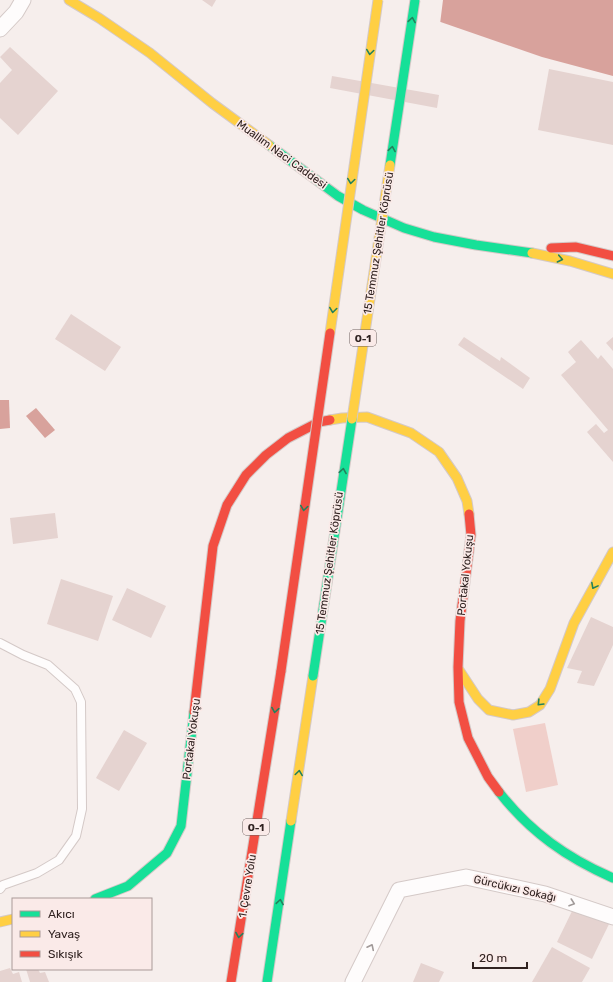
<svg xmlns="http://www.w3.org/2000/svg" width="613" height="982" viewBox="0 0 613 982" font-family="Rubik,sans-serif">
	<rect width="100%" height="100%" fill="#f6eeec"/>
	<!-- green -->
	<polygon fill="#f0cfca" points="545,723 558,785 526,792 513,729"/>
	<!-- water -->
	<g fill="#d8a29c">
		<polygon points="377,0 613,0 613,76 542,57"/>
		<polygon points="0,400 9,400 10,428 0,429"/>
		<polygon points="36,408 55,430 45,438 26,416"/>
	</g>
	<!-- pier -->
	<polygon fill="#f6eeec" points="375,0 443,0 440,24 376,2"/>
	<!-- building -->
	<g fill="#e5d3d0">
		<polygon points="202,0 216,0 212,7"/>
		<polygon points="10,47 58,91 18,135 0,118 0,83 12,70 0,57"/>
		<polygon points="549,69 613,82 613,145 538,130"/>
		<polygon points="332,76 439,95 437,108 330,88"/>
		<polygon points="71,314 121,347 105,371 55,339"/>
		<polygon points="464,337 500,361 501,357 530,378 523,389 458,345"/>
		<polygon points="613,337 613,351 606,343"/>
		<polygon points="581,340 598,359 601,355 613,369 613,462 587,432 596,424 604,433 608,430 561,375 576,362 568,352"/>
		<polygon points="55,513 58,538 13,544 10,518"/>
		<polygon points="61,579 113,596 98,641 47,624"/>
		<polygon points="127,588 166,606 151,638 112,620"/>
		<polygon points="591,617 613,627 613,645 594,686 577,683 582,671 567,668"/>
		<polygon points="124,730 147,743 119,791 96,778"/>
		<polygon points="575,905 610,922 592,959 557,942"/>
		<polygon points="552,947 590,968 582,982 532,982"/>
		<polygon points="421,963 444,972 439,982 413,982"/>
		<polygon points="10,968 13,974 19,972 22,982 0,982 0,971"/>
		<polygon points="26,969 38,969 40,973 45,972 49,982 30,982"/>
	</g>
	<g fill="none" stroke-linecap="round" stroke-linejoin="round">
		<!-- lane casing -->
		<g stroke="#d4c9c7" stroke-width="10">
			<polyline id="lane" points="0,643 23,655 48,665 75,689 81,702 82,809 76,836 59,860 37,873 3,885 0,889"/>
		</g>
		<!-- street casing -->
		<g stroke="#d4c9c7" stroke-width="17">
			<g id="street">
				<polyline points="0,29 16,12 23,0"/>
				<polyline points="353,982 399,890 466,877 545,894 613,917"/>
			</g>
		</g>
		<!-- fast casing -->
		<g stroke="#d4c9c7" stroke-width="11">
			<g id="fast">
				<polyline points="269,145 338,196 363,210 404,228 434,237 476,245 532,253"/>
				<path d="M499,792C530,832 567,858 613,878"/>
				<polyline points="95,899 128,886 167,853 181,826 194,712"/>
				<polyline points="267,982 291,821"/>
			</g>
		</g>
		<!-- slow casing -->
		<g stroke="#d4c9c7" stroke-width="11">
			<g id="slow">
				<polyline points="69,0 99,18 150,53 212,103 269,145"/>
				<polyline points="532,253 570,261 613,274"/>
				<polyline points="330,420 342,418 367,417 411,433 439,452 457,478 467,501 469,514"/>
				<polyline points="459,670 478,699 489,710 513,715 529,712 540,705 550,689 574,623 613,552"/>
				<polyline points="291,821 313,676"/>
				<polyline points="0,922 13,919"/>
			</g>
		</g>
		<!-- jam casing -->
		<g stroke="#d4c9c7" stroke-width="11">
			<g id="jam">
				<polyline points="551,248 576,247 613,256"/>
				<polyline points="469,514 471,535 460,621 458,667 459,702 468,738 488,777 499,792"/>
				<polyline points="194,712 213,546 227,505 246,475 266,455 288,438 319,422 330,420"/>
				<polyline points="231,982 281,671"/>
			</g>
		</g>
		<!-- lane -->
		<use href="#lane" stroke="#fefcfc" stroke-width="8"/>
		<!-- street -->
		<use href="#street" stroke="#fefcfc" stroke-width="15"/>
		<!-- fast -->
		<use href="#fast" stroke="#16e098" stroke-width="9"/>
		<!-- slow -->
		<use href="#slow" stroke="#ffcf43" stroke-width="9"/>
		<!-- jam -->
		<use href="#jam" stroke="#f24e42" stroke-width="9"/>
		<!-- fast-bridge casing -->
		<g stroke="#d4c9c7" stroke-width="11" stroke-linecap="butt">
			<g id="fast-bridge">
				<polyline points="390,165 415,0"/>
				<polyline points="313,676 352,419"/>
			</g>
		</g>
		<!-- slow-bridge casing -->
		<g stroke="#d4c9c7" stroke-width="11" stroke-linecap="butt">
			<g id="slow-bridge">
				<polyline points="330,333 378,0"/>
				<polyline points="352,419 390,165"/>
			</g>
		</g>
		<!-- jam-bridge casing -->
		<g stroke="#d4c9c7" stroke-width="11" stroke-linecap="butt">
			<polyline id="jam-bridge" points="281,671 330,333"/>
		</g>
		<!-- fast-bridge -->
		<use href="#fast-bridge" stroke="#16e098" stroke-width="9"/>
		<!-- slow-bridge -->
		<use href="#slow-bridge" stroke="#ffcf43" stroke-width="9"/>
		<!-- jam-bridge -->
		<use href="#jam-bridge" stroke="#f24e42" stroke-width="9"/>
	</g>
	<!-- one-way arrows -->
	<defs><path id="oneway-chevron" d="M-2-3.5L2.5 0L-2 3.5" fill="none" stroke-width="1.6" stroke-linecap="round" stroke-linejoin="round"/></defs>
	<g stroke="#23815c">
		<use href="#oneway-chevron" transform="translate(412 20) rotate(-81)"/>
		<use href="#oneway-chevron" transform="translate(370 52) rotate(98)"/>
		<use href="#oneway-chevron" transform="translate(392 149) rotate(-81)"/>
		<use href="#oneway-chevron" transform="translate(351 181) rotate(98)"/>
		<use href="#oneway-chevron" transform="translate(560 259) rotate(12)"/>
		<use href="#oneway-chevron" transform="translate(333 310) rotate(98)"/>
		<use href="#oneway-chevron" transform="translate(343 471) rotate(-81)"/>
		<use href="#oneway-chevron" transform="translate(304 508) rotate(98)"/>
		<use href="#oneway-chevron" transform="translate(594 586) rotate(118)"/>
		<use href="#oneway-chevron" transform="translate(540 703) rotate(134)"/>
		<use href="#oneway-chevron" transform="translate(275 710) rotate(99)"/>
		<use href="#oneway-chevron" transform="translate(299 773) rotate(-82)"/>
		<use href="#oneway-chevron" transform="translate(280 902) rotate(-81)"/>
		<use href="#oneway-chevron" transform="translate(239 935) rotate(99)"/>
	</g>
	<g stroke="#a19a99">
		<use href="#oneway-chevron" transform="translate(572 903) rotate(19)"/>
		<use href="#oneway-chevron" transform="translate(371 947) rotate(-64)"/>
	</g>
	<g text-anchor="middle" stroke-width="3.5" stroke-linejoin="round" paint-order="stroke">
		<!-- shield labels -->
		<g fill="#faeae8" stroke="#6d5e5c" stroke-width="1">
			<rect x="350" y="330" width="26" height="16" rx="3"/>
			<rect x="243" y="819" width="26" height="16" rx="3"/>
		</g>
		<g font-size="10" font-weight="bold" fill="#302220">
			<text x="363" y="342">O-1</text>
			<text x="256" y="831">O-1</text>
		</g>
		<!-- street labels -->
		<g font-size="11" fill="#302220" stroke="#faeae8">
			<text transform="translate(282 154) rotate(36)" y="4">Muallim Naci Caddesi</text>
			<text transform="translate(378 243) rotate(-81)" y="4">15 Temmuz Şehitler Köprüsü</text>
			<text transform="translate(329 563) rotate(-82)" y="4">15 Temmuz Şehitler Köprüsü</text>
			<text transform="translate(465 575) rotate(-84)" y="4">Portakal Yokuşu</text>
			<text transform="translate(191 739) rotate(-83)" y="4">Portakal Yokuşu</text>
			<text transform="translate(247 886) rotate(-81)" y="4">1. Çevre Yolu</text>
			<text transform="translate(515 888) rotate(13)" y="4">Gürcükızı Sokağı</text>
		</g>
	</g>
	<!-- legend -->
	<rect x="12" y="898" width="140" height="72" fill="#faeae8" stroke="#a99a98"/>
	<rect x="20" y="911" width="20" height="6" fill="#16e098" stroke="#a99a98"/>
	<text x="48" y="918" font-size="12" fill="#302220">Akıcı</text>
	<rect x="20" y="931" width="20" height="6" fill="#ffcf43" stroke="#a99a98"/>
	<text x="48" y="938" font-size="12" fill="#302220">Yavaş</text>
	<rect x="20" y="951" width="20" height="6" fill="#f24e42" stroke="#a99a98"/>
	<text x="48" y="958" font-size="12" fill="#302220">Sıkışık</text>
	<!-- scale -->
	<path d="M473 962v6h54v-6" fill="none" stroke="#302220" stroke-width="2"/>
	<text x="479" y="962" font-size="12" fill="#302220" stroke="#faeae8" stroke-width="3" paint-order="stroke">20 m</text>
</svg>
